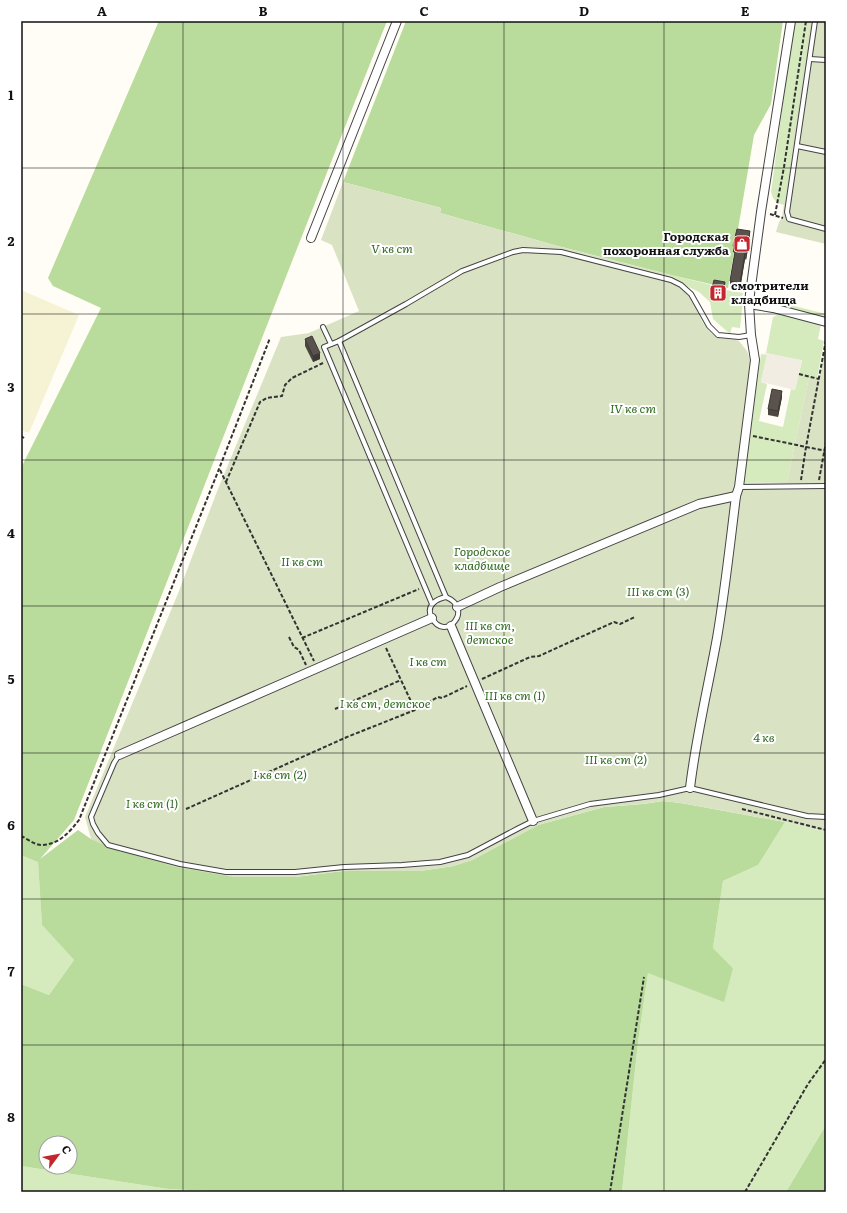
<svg xmlns="http://www.w3.org/2000/svg" width="847" height="1213" viewBox="0 0 847 1213" font-family="Literata,serif">
	<rect width="100%" height="100%" fill="#fffdf5"/>
	<!-- farmland -->
	<polygon fill="#f6f3d4" points="21,290 79,315 29,433 21,430"/>
	<!-- green -->
	<g fill="#d5ebbd">
		<path d="M794,21H815L782,218L784,205C776,203 773,200 771,192Z"/>
		<polygon points="671,275 712,285 711,298 724,301 726,290 743,293 741,301 743,301 740,328 732,327 730,334 713,319 710,302 699,292 671,278"/>
		<polygon points="755,296 826,314 826,318 758,301 755,299"/>
		<polygon points="779,314 821,324 818,339 824,341 817,379 809,377 787,482 743,483 761,354 767,355 761,382 767,384 759,421 783,427 791,389 795,390 802,361 766,353 773,317"/>
		<polygon points="785,822 826,832 826,1125 786,1192 622,1192 638,1042 648,973 733,968 713,948 723,881 758,865"/>
		<polygon points="21,855 38,861 42,925 74,960 49,995 21,984"/>
		<polygon points="21,1166 168,1189 232,1192 21,1192"/>
	</g>
	<!-- forest -->
	<g fill="#b9dc9c" fill-rule="evenodd">
		<path d="M155,21H387C281,287 178,554 74,820L40,859L78,830L91,839L295,877L343,871H420L453,866L472,860L538,825L604,807L643,804L663,801L681,803L785,822L758,865L723,881L713,948L733,968L724,1002L648,973L638,1042L622,1192H232L168,1189L21,1166V984L49,995L74,960L42,925L38,862L21,855V468L101,308L53,286L48,278L158,23ZM46,1143H70V1167H46Z"/>
		<polygon points="406,21 783,21 771,104 754,135 728,288 671,275 554,245 440,213 441,208 343,182"/>
		<polygon points="826,1125 826,1192 786,1192"/>
	</g>
	<!-- cemetery -->
	<g fill="#d9e3c4">
		<polygon points="810,21 826,21 826,244 776,232 779,222 782,218"/>
		<path d="M343,182L441,208L440,213L554,245L671,275L670,281C676,284 684,289 688,294C698,308 701,328 717,337C723,340 732,338 739,341L747,351L750,359L759,361L743,483L787,482L809,377L819,379L826,340V832L785,822L681,803L663,801L643,804L604,807L538,825L472,860L453,866L420,871H343L295,877H233L176,867L108,847L91,839L85,817L179,591L218,489L281,337L309,333L359,311L332,245L321,240Z"/>
	</g>
	<!-- plaza -->
	<polygon fill="#f1ede2" points="766,353 802,360 795,390 761,382 767,355 761,354"/>
	<g fill="none" stroke-linecap="round" stroke-linejoin="round">
		<!-- lane casing -->
		<g stroke="#444" stroke-width="6">
			<g id="lane">
				<polyline points="815,21 787,212 789,219 826,229"/>
				<polyline points="810,59 826,60"/>
				<polyline points="797,146 826,152"/>
				<polyline points="323,327 331,344"/>
				<polyline points="339,341 446,597"/>
				<polyline points="739,487 826,486"/>
				<path d="M446,597C475,609 445,643 432,618C425,606 436,599 446,597Z"/>
				<polyline points="432,604 324,347 339,341 406,304 462,271 513,252 523,250 561,252 671,280 681,285 691,294 709,326 718,335 739,337 751,335"/>
				<polyline points="119,755 114,763 91,817 93,824 98,833 108,845 180,864 226,872 295,872 344,867 402,865 440,862 468,855 519,828 533,821 590,804 659,795 690,788 807,816 826,817"/>
			</g>
		</g>
		<!-- street casing -->
		<g stroke="#444" stroke-width="10">
			<g id="street">
				<polyline points="311,238 397,21"/>
				<polyline points="749,304 773,308 826,322"/>
				<polyline points="457,607 500,587 699,504 736,496"/>
				<polyline points="451,626 533,821"/>
				<polyline points="119,755 432,618"/>
				<path d="M690,788C696,737 708,688 717,638C725,591 730,544 736,496L739,487L755,360L751,335L749,304L750,294L761,212L791,21"/>
			</g>
		</g>
		<!-- path -->
		<g stroke="#333" stroke-width="2" stroke-dasharray="4 2" stroke-linecap="butt">
			<polyline points="770,214 783,218"/>
			<polyline points="775,215 784,167 806,21"/>
			<polyline points="799,374 819,379"/>
			<polyline points="21,436 24,438"/>
			<polyline points="753,436 826,451"/>
			<polyline points="220,470 314,661"/>
			<polyline points="801,480 806,447 826,340"/>
			<polyline points="819,480 826,442"/>
			<polyline points="226,482 260,402 267,398 282,396 285,385 292,378 323,363"/>
			<polyline points="289,637 294,647 299,650 306,665"/>
			<polyline points="302,638 419,589"/>
			<polyline points="386,648 415,710"/>
			<polyline points="482,679 530,657 539,656 614,622 620,624 635,617"/>
			<polyline points="335,709 401,680"/>
			<polyline points="186,809 347,737 415,710 438,697 442,698 467,686"/>
			<polyline points="742,809 826,830"/>
			<path d="M21,836C26,838 35,845 41,845C58,845 69,833 79,820L219,469L270,338"/>
			<polyline points="610,1192 644,977"/>
			<polyline points="745,1192 808,1084 826,1059"/>
		</g>
		<!-- lane -->
		<use href="#lane" stroke="#fff" stroke-width="4"/>
		<!-- street -->
		<use href="#street" stroke="#fff" stroke-width="8"/>
	</g>
	<!-- wall -->
	<g fill="#4d4742">
		<polygon points="750,238 746,260 745,259 740,289 730,288 730,281 735,253 733,252 733,246"/>
		<polygon points="725,289 723,300 711,298 711,292"/>
		<polygon points="305,339 320,359 313,362 305,346"/>
		<polygon points="782,397 778,417 768,415 768,409"/>
	</g>
	<!-- shaded-wall -->
	<g fill="#3f3936">
		<polygon points="750,231 750,238 746,260 746,253"/>
		<polygon points="745,253 745,259 740,289 740,283"/>
		<polygon points="725,282 725,289 723,300 723,294"/>
		<polygon points="320,353 320,359 313,362 313,356"/>
		<polygon points="782,391 782,397 778,417 778,411"/>
	</g>
	<!-- building -->
	<g fill="#5a524d" stroke="#3f3936">
		<polygon points="737,229 750,231 746,253 745,253 740,283 730,281 736,246 733,246"/>
		<polygon points="714,280 725,282 723,294 711,292"/>
		<polygon points="312,336 320,353 313,356 305,339"/>
		<polygon points="772,389 782,391 778,411 768,409"/>
	</g>
	<!-- grid -->
	<path fill="none" stroke="#111" stroke-width="1" stroke-opacity="0.55" d="M183,21V1192M343,21V1192M504,21V1192M664,21V1192M21,168H826M21,314H826M21,460H826M21,606H826M21,753H826M21,899H826M21,1045H826"/>
	<!-- icons -->
	<defs>
		<g id="shop-square" transform="scale(0.9)"><rect x="-9" y="-9" width="18" height="18" rx="4" fill="#c4262e" stroke="#fff"/><path d="M-5-2.5h2.3a2.7 3.5 0 0 1 5.4 0H5L5.5 6h-11ZM-1.5-2.5h3a1.5 2.3 0 0 0-3 0Z" fill="#fff"/></g>
		<g id="building-square" transform="scale(0.9)"><rect x="-9" y="-9" width="18" height="18" rx="4" fill="#c4262e" stroke="#fff"/><path d="M-4-6H4V6H1V3H-1V6H-4ZM-2.5-4.3h1.7v1.8h-1.7ZM.8-4.3h1.7v1.8H.8ZM-2.5-1h1.7V.8h-1.7ZM.8-1h1.7V.8H.8Z" fill="#fff"/></g>
	</defs>
	<g fill-rule="evenodd">
		<use href="#shop-square" x="742" y="244"/>
		<use href="#building-square" x="718" y="293"/>
	</g>
	<g text-anchor="middle" stroke-width="4" stroke-linejoin="round" paint-order="stroke">
		<!-- poi labels -->
		<g font-size="12" font-weight="bold" fill="#111" stroke="#fff" text-anchor="end">
			<text x="729" y="241">Городская<tspan x="729" dy="14">похоронная служба</tspan></text>
			<text x="731" y="290" text-anchor="start">смотрители<tspan x="731" dy="14">кладбища</tspan></text>
		</g>
		<!-- park labels -->
		<g font-size="12" font-style="italic" fill="#2f6b1f" stroke="#fff">
			<text x="392" y="253">V кв ст</text>
			<text x="633" y="413">IV кв ст</text>
			<text x="482" y="556">Городское<tspan x="482" dy="14">кладбище</tspan></text>
			<text x="302" y="566">II кв ст</text>
			<text x="658" y="596">III кв ст (3)</text>
			<text x="490" y="630">III кв ст,<tspan x="490" dy="14">детское</tspan></text>
			<text x="428" y="666">I кв ст</text>
			<text x="515" y="700">III кв ст (1)</text>
			<text x="385" y="708">I кв ст, детское</text>
			<text x="764" y="742">4 кв</text>
			<text x="616" y="764">III кв ст (2)</text>
			<text x="280" y="779">I кв ст (2)</text>
			<text x="152" y="808">I кв ст (1)</text>
		</g>
	</g>
	<!-- border -->
	<rect width="847" height="1213" fill="none" stroke="#ffffff" stroke-width="44"/>
	<!-- north arrow -->
	<g transform="translate(58 1155) rotate(58)"><circle r="19" fill="#ffffff" stroke="#a0a0a0"/>
	<path d="M0-3L7 15L0 10L-7 15Z" fill="#c4262e"/>
	<text y="-6" font-size="11" font-weight="bold" text-anchor="middle" fill="#111111">С</text>
	</g>
	<rect x="22" y="22" width="803" height="1169" fill="none" stroke="#111" stroke-width="1.5"/>
	<g font-size="13" text-anchor="middle" font-weight="bold" fill="#111">
		<text x="102" y="16">A</text>
		<text x="263" y="16">B</text>
		<text x="424" y="16">C</text>
		<text x="584" y="16">D</text>
		<text x="745" y="16">E</text>
		<text x="11" y="100">1</text>
		<text x="11" y="246">2</text>
		<text x="11" y="392">3</text>
		<text x="11" y="538">4</text>
		<text x="11" y="684">5</text>
		<text x="11" y="830">6</text>
		<text x="11" y="976">7</text>
		<text x="11" y="1122">8</text>
	</g>
</svg>
